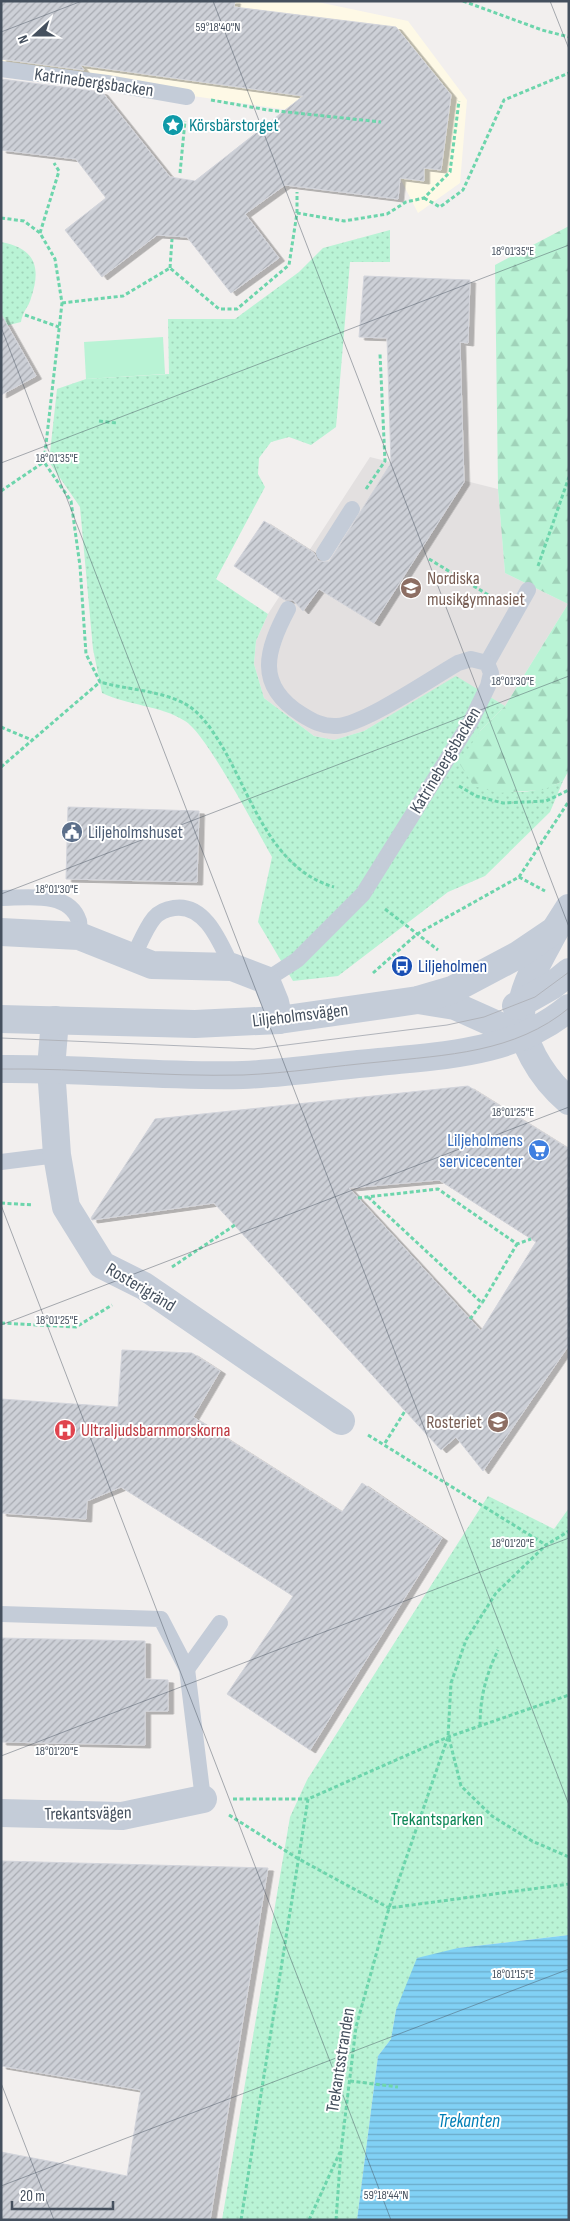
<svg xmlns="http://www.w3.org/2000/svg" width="570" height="2221" viewBox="0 0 570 2221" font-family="'Sofia Sans Condensed',sans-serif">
	<defs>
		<pattern id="grass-dots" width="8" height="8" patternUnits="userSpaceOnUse" patternTransform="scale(1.25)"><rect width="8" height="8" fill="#b9f3d5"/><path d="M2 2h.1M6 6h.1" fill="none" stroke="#a0d2b9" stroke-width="1.8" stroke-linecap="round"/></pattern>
		<pattern id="forest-firs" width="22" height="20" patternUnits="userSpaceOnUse" patternTransform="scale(1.25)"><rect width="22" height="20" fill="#b9f3d5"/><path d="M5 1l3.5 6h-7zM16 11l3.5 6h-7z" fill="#a0d2b9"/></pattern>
		<pattern id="water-rules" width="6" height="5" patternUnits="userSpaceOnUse" patternTransform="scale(1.25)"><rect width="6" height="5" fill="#81d1f5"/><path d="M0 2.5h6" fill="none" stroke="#6bacca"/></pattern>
		<pattern id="building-hatch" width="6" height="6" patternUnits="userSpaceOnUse" patternTransform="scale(1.25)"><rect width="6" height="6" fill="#cdd0d7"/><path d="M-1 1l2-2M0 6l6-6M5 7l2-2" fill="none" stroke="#a8abb2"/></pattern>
		<filter id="shadow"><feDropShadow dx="5.5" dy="3" stdDeviation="0" flood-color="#0004"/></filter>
	</defs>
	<rect width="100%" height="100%" fill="#f2efee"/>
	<!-- commercial -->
	<polygon fill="#fef9e6" points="1,1 313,1 408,21 467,100 460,183 418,213 400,178 385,124 1,68"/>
	<!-- education -->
	<polygon fill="#e3e0e0" points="370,457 498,489 505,573 568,604 505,706 456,677 364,731 334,740 314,736 264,698 254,664 256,641 268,614"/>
	<!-- grass -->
	<g fill="url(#grass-dots)">
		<path d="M390,230V262H350L336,427L311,445L289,437L271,442L259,458L258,474L265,487L216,579L268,614L256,641L254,664L264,698L314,736L334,740L364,731L456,676L505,706L480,731L474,785C506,795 533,795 563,781L550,812L485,876L448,892L338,976L293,981L258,922L272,857C257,831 206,733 185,721C160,705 129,706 102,693L93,649L80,507L49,462L57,389L86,379L169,374L168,319H235L299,272L323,248Z"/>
		<path d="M1,242C34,248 42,266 31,298C28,309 24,308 21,322L1,327Z"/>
		<polygon points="488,1496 554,1529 569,1508 569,1935 458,1948 396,2010 391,2039 378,2056 357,2220 222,2220 290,1817 307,1780"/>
	</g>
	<!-- forest -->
	<polygon fill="url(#forest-firs)" points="569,226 569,770 563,781 543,790 498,793 474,786 459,763 480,731 505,706 568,604 505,573 498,489 495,265"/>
	<!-- garden -->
	<polygon fill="#b9f3d5" points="163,337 165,374 86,379 84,342"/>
	<!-- water -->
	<polygon fill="url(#water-rules)" points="569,1935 569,2220 357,2220 378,2056 391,2039 396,2010 417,1958 458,1948"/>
	<!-- building -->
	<g fill="url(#building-hatch)" stroke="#d2d4db" fill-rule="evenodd" filter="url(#shadow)">
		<polygon points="1,1 235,1 234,7 396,27 451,95 441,170 424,168 424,181 400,178 398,199 285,185 245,214 279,258 231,293 187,237 157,235 102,277 65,230 106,198 76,159 1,150 1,79 102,92 170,177 195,181 303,96 80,65 84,70 1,59"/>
		<polygon points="364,276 470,280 468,343 460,342 464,482 374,623 319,589 303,611 293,600 285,600 234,566 264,521 314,553 318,561 329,562 391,463 387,338 359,337"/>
		<polygon points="1,314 36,376 1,395"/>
		<polygon points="68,807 199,811 197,882 66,879"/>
		<path d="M468,1086L569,1149V1345L483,1471L456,1437L441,1450L214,1203L92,1220L91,1218L155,1119ZM439,1180L536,1242L481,1331L349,1188Z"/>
		<polygon points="122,1350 192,1353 220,1371 193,1417 342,1512 362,1483 442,1538 310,1750 227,1694 293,1596 121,1487 87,1501 86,1519 1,1513 1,1399 118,1407"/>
		<polygon points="1,1638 145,1641 145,1679 168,1680 168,1711 145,1711 145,1745 1,1742"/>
		<polygon points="1,1861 268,1868 210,2220 1,2220 1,2152 127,2176 141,2090 1,2066"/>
	</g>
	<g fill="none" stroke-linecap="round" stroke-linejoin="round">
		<!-- path -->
		<g stroke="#6dd5ac" stroke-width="3" stroke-dasharray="4 2.5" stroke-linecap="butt">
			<polyline points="463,1 542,30 569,37"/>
			<polyline points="211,100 268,110 381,122"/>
			<polyline points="180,173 185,121"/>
			<polyline points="424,198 440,207 463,190 504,100 569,73"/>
			<polyline points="297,213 297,192"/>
			<path d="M1,218L24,221L40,233L55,259L62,303L44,462L71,501L80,566L86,654L100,682C127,690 172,691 194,710C208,722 218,739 227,755C254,805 275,870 334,887"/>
			<polyline points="40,233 59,171 54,163"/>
			<polyline points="170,268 172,239"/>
			<polyline points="62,303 123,296 170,268 219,309 237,309 289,265 297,213 344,221 387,214 406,202 424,198 450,172 459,101"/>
			<polyline points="25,315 59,327"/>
			<polyline points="99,421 117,423"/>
			<polyline points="366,489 385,461 380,354"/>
			<polyline points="1,491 44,462"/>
			<polyline points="429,559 495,599"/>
			<polyline points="538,566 569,477"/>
			<polyline points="1,727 32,740"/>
			<polyline points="1,767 100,682"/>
			<polyline points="459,786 476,796 503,803 546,801 569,790"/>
			<polyline points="519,877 545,891"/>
			<polyline points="385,909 438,950"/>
			<polyline points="373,973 417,934 519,877 569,801"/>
			<polyline points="368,1197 482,1303 517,1244"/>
			<polyline points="358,1198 438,1189 517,1244 531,1239"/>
			<polyline points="1,1203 33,1205"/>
			<polyline points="172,1267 235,1225"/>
			<polyline points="470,1319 482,1303"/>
			<polyline points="1,1323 76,1327 112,1305"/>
			<polyline points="368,1435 546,1545"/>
			<polyline points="385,1443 405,1411"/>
			<path d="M480,1726C480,1697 486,1675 498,1650"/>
			<polyline points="449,1738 461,1786 492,1816 532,1841 569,1857"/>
			<polyline points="233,1799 308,1799"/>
			<polyline points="229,1815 297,1858 389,1908 569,1884"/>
			<polyline points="350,2081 398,2087"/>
			<polyline points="241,2220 308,1799 448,1737 569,1695"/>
			<polyline points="309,2220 340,2152"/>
			<polyline points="336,2220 341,2151 356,2027 389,1908 448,1737 451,1683 466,1640 496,1593 546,1545 569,1531"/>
		</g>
		<!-- service -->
		<g stroke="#c4ccd8" stroke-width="16">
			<polyline points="1,69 107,83 187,97"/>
			<polyline points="324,553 352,509"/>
			<polyline points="487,663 528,590"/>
			<path d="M1,898C25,898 69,890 79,921C80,925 79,932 79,936"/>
			<path d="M132,959C139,946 145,929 154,918C159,912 167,909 174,908C206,903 221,945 232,967"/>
			<path d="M266,980L297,960L363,894L471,721L488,686L491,673L487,663L471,659L458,663C430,679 365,724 337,726C323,727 312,721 301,714C255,685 266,650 288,609"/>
			<polyline points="1,1162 57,1155"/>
			<polyline points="1,1614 161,1619 187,1669 203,1799"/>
			<polyline points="187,1669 220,1623"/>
		</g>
		<!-- minor -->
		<g stroke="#c4ccd8" stroke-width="28">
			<path d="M555,930C544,951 526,980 522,1004C516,1039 543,1079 569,1101"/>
			<polyline points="1,932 79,936 152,965 232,967 266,980 275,1002 279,1020"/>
			<polyline points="418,1000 455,1006 524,1037"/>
			<polyline points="516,1006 553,985 569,972"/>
			<polyline points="55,1020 51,1068 57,1155 66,1207 102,1265 144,1286 341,1421"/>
			<path d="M1,1069C82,1068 163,1077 243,1075C289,1073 334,1066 379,1062C446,1055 515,1053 569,1008"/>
			<polyline points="1,1813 122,1816 203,1799"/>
		</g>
		<!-- tertiary -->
		<polyline stroke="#c4ccd8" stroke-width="28" points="1,1019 195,1024 279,1020 418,1000 452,990 518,955 555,930 569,908"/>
		<!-- tram -->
		<g stroke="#b0b3ba" stroke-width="1">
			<polyline points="1,1038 254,1049 447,1025 484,1017 535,997 569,972"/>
			<path d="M1,1069C82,1068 163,1077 243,1075C289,1073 334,1066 379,1062C446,1055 515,1053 569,1008"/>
		</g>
	</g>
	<!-- ticks -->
	<path fill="none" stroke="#45505e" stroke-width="1" stroke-opacity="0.45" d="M213,1L569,927M550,1L569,49M1,32L82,1M1,327L569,1805M1,463L569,245M1,894L569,676M1,1205L391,2220M1,1325L569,1107M1,1756L569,1538M1,2083L54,2220M1,2186L569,1969"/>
	<!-- icons -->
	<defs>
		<g id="sight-disc" transform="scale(1.125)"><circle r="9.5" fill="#0f9aa8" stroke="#fff"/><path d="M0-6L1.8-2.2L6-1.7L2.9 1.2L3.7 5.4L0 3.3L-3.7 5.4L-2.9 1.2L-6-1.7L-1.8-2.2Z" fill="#fff"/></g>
		<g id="school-disc" transform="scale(1.125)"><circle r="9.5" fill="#8d6e63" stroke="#fff"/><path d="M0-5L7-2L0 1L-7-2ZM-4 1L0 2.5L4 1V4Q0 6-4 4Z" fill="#fff"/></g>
		<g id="civic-disc" transform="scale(1.125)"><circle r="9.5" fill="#5c6f8a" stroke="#fff"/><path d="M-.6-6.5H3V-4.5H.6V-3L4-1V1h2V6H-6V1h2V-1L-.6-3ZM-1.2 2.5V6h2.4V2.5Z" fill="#fff"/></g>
		<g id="bus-disc" transform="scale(1.125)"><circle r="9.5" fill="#1a4fb4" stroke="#fff"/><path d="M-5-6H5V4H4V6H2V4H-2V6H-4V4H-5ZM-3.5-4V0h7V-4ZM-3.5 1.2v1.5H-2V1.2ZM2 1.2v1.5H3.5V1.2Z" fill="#fff"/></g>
		<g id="supermarket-disc" transform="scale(1.125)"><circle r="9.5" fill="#3f7fe0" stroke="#fff"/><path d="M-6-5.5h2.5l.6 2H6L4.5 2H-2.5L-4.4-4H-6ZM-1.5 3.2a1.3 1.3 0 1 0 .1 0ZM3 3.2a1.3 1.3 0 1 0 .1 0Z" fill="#fff"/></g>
		<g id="hospital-disc" transform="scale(1.125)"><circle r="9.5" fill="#e0444e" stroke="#fff"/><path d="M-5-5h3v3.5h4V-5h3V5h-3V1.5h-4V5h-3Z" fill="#fff"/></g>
	</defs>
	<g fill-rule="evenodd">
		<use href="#sight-disc" x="173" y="125"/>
		<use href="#school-disc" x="411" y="588"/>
		<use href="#civic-disc" x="72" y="832"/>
		<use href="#bus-disc" x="402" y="966"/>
		<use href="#supermarket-disc" x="539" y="1150"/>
		<use href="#school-disc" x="498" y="1422"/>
		<use href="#hospital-disc" x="65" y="1430"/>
	</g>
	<g text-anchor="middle" stroke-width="4" stroke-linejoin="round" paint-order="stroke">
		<!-- street labels -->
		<g font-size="18" fill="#45505e" stroke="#fff">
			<text transform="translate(94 82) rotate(8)" y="6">Katrinebergsbacken</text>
			<text transform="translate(445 760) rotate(-59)" y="6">Katrinebergsbacken</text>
			<text transform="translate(300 1015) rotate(-7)" y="6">Liljeholmsvägen</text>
			<text transform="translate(141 1287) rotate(31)" y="6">Rosterigränd</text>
			<text transform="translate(88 1813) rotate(-1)" y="6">Trekantsvägen</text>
			<text transform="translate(340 2060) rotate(-81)" y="6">Trekantsstranden</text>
		</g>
		<!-- culture labels -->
		<g font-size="18" fill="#0d838f" stroke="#fff" text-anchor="start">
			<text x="189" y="131">Körsbärstorget</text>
		</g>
		<!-- education labels -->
		<g font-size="18" fill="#785e54" stroke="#fff" text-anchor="start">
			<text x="427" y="584">Nordiska<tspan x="427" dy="21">musikgymnasiet</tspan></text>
			<text x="482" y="1428" text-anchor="end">Rosteriet</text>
		</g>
		<!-- service labels -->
		<g font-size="18" fill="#4e5e75" stroke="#fff" text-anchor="start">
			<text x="88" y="838">Liljeholmshuset</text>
		</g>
		<!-- transit labels -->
		<g font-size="18" fill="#164399" stroke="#fff" text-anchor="start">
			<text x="418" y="972">Liljeholmen</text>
		</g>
		<!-- shop labels -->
		<g font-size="18" fill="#366cbe" stroke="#fff" text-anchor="end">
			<text x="523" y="1146">Liljeholmens<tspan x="523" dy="21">servicecenter</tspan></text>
		</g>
		<!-- health labels -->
		<g font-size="18" fill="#be3a42" stroke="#fff" text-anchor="start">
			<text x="81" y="1436">Ultraljudsbarnmorskorna</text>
		</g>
		<!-- park labels -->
		<g font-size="18" fill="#0e8757" stroke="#fff">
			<text x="437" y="1825">Trekantsparken</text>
		</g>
		<!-- water labels -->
		<g font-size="19" font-style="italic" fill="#007eb6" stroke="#fff">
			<text x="469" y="2127">Trekanten</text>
		</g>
	</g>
	<g font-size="12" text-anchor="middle" fill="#45505e" stroke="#fff" stroke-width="4" stroke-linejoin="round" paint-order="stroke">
		<text x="218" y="31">59°18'40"N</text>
		<text x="513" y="255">18°01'35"E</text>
		<text x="57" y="462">18°01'35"E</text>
		<text x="513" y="685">18°01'30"E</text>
		<text x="57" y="893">18°01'30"E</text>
		<text x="513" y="1116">18°01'25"E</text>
		<text x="57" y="1324">18°01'25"E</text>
		<text x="513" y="1547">18°01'20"E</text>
		<text x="57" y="1755">18°01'20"E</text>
		<text x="513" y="1978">18°01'15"E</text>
		<text x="386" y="2199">59°18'44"N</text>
	</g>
	<!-- border -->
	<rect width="570" height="2221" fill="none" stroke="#45505e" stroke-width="5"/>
	<!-- north arrow -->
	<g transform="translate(35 35) rotate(249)" stroke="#ffffff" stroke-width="4" paint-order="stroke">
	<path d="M0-4L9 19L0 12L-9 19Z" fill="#45505e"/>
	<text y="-8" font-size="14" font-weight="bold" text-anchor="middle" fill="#45505e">N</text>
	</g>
	<!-- scale -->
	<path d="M12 2201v8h101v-8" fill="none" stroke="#45505e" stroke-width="2.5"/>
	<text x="20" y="2201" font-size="15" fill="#45505e" stroke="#ffffff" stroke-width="4" paint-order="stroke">20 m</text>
</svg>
